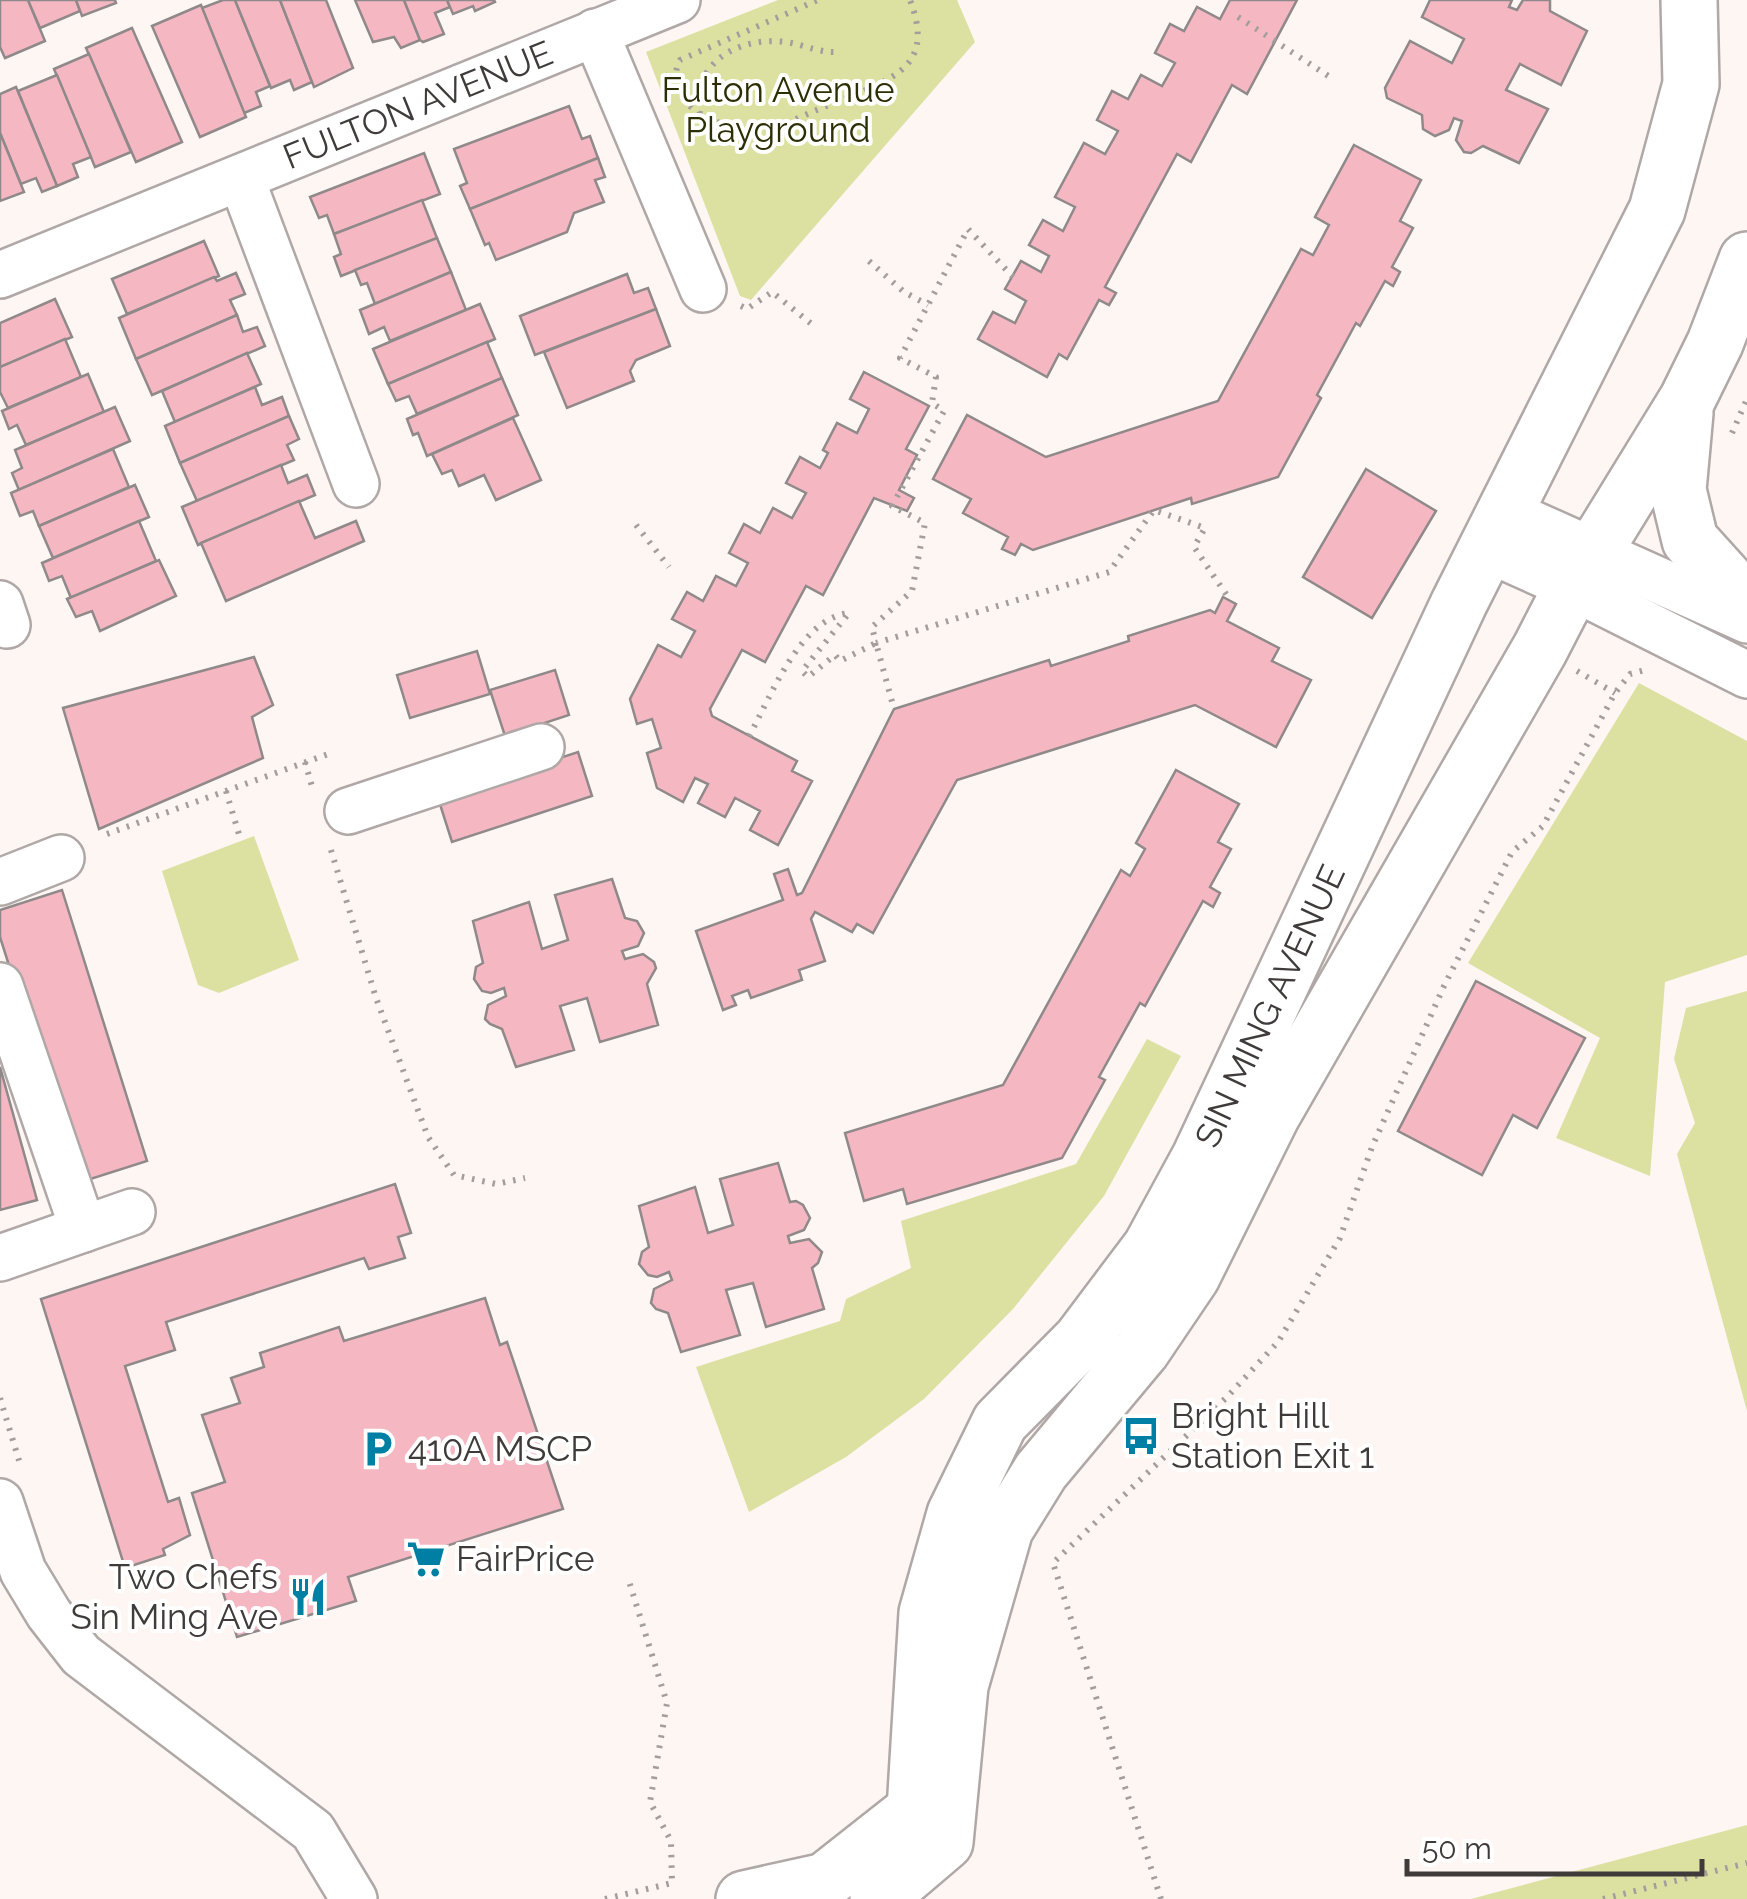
<svg xmlns="http://www.w3.org/2000/svg" width="1747" height="1899" viewBox="0 0 1747 1899" font-family="Raleway,sans-serif">
	<rect width="100%" height="100%" fill="#fdf6f3"/>
	<!-- green -->
	<g fill="#dce1a2">
		<polygon points="778,0 957,0 975,42 751,300 740,296 646,52"/>
		<polygon points="1639,683 1747,741 1747,955 1665,982 1650,1176 1556,1138 1600,1038 1468,963"/>
		<polygon points="254,836 299,960 219,993 198,985 162,871"/>
		<polygon points="1747,991 1747,1411 1677,1154 1695,1123 1674,1059 1686,1008"/>
		<polygon points="1147,1039 1181,1056 1104,1196 1013,1309 924,1399 846,1457 749,1512 696,1367 840,1321 846,1299 911,1268 901,1221 1076,1164"/>
		<polygon points="1747,1825 1747,1899 1471,1899"/>
	</g>
	<!-- building -->
	<g fill="#f5b8c3" stroke="#90898a" stroke-width="2.5">
		<polygon points="0,0 28,0 45,41 5,58 0,47"/>
		<polygon points="28,0 76,0 80,11 40,28"/>
		<polygon points="76,0 115,0 116,3 82,16"/>
		<polygon points="223,0 235,0 270,86 256,92 261,106 244,113 202,8"/>
		<polygon points="235,0 280,0 312,82 294,90 290,80 271,88"/>
		<polygon points="280,0 326,0 353,68 314,87"/>
		<polygon points="355,0 404,0 420,40 401,48 394,37 373,42"/>
		<polygon points="404,0 447,0 450,7 435,13 444,34 423,42 420,40"/>
		<polygon points="447,0 494,0 495,2 475,11 473,6 453,14"/>
		<polygon points="1230,0 1297,0 1247,94 1232,85 1191,162 1177,154 1105,287 1116,293 1109,305 1099,300 1067,359 1059,354 1047,377 978,339 993,312 1015,323 1026,301 1005,289 1021,261 1041,272 1049,256 1029,245 1043,220 1063,231 1075,207 1055,197 1084,143 1105,154 1118,131 1097,120 1112,91 1128,99 1141,75 1162,86 1175,63 1155,53 1170,24 1184,31 1197,7 1220,19"/>
		<polygon points="1430,0 1512,0 1509,7 1517,10 1523,0 1550,0 1550,11 1587,31 1561,85 1520,64 1506,90 1548,109 1519,163 1483,146 1471,153 1464,152 1456,140 1462,121 1454,118 1449,130 1435,136 1423,129 1422,115 1387,98 1385,88 1410,41 1452,63 1464,39 1422,17"/>
		<polygon points="201,5 246,117 200,137 152,26"/>
		<polygon points="132,28 182,142 136,162 86,48"/>
		<polygon points="89,54 131,152 95,167 54,69"/>
		<polygon points="57,75 91,157 73,164 78,177 57,186 18,91"/>
		<polygon points="16,87 57,186 42,192 36,178 21,184 0,133 0,94"/>
		<polygon points="569,106 582,139 590,136 598,158 470,209 460,186 467,183 454,149"/>
		<polygon points="0,133 24,192 0,201"/>
		<polygon points="1354,145 1421,180 1400,221 1413,228 1392,267 1400,272 1393,286 1385,281 1360,326 1356,323 1317,395 1321,398 1278,477 1192,504 1191,498 1033,550 1021,544 1015,555 1002,549 1008,537 963,513 971,499 933,479 967,415 1046,457 1218,401 1301,249 1313,255 1329,225 1315,217"/>
		<polygon points="424,153 440,194 334,234 327,215 319,218 310,197"/>
		<polygon points="598,158 605,177 595,180 604,202 574,213 567,232 496,260 489,243 485,245 470,209"/>
		<polygon points="422,200 437,238 341,276 334,257 341,254 334,234"/>
		<polygon points="437,238 451,272 375,304 367,283 361,285 355,270"/>
		<polygon points="204,241 219,276 127,314 112,279"/>
		<polygon points="451,272 466,310 390,341 384,327 369,334 360,310"/>
		<polygon points="236,273 245,294 230,300 237,315 136,359 119,318 214,277 217,281"/>
		<polygon points="627,274 634,293 648,288 656,309 535,355 520,316"/>
		<polygon points="55,299 72,337 0,367 0,323"/>
		<polygon points="480,304 495,339 388,384 373,349"/>
		<polygon points="656,309 670,346 636,360 630,371 634,381 567,408 544,352"/>
		<polygon points="237,315 243,332 257,327 265,346 152,395 136,359"/>
		<polygon points="65,339 81,377 8,408 0,392 0,367"/>
		<polygon points="487,342 502,378 417,414 409,396 396,401 388,384"/>
		<polygon points="247,353 261,384 175,422 162,391"/>
		<polygon points="864,372 929,406 906,449 917,455 899,490 914,498 907,511 874,498 823,595 806,586 765,662 742,650 710,709 712,716 797,761 792,771 812,781 778,845 750,830 760,811 735,798 725,817 698,803 708,784 695,778 683,802 657,788 647,753 661,748 652,719 637,724 630,699 658,645 681,657 695,631 672,619 687,592 703,601 716,576 736,586 748,563 729,553 744,524 760,533 773,508 792,518 806,493 786,483 800,457 820,468 828,453 823,450 837,423 857,433 869,409 850,399"/>
		<polygon points="88,374 104,412 26,445 17,425 9,429 2,411"/>
		<polygon points="502,378 518,415 427,456 418,433 413,435 407,419"/>
		<polygon points="255,387 262,405 282,397 289,416 180,463 165,426"/>
		<polygon points="115,407 130,441 19,490 12,473 22,468 15,450"/>
		<polygon points="289,416 299,439 287,445 294,460 197,501 180,463"/>
		<polygon points="513,418 541,480 496,500 484,475 459,486 452,470 442,474 432,454"/>
		<polygon points="113,449 129,487 39,526 33,511 20,516 11,493"/>
		<polygon points="281,465 288,483 307,475 315,495 198,545 182,507"/>
		<polygon points="1366,469 1436,511 1372,618 1303,577"/>
		<polygon points="135,485 149,517 53,558 39,526"/>
		<polygon points="299,501 315,538 356,521 364,541 226,601 201,543"/>
		<polygon points="139,521 156,561 71,598 62,576 49,581 42,563"/>
		<polygon points="159,560 176,596 100,631 92,611 76,617 67,599"/>
		<polygon points="1223,597 1236,604 1227,621 1279,648 1272,661 1311,680 1276,747 1195,705 957,780 873,933 857,924 852,932 815,912 811,919 825,961 799,970 802,980 751,998 748,990 732,996 736,1005 723,1010 696,931 783,900 774,874 788,869 797,895 802,893 894,709 1049,660 1051,666 1129,641 1128,636 1210,610 1215,613"/>
		<polygon points="477,651 490,694 410,718 397,675"/>
		<polygon points="254,657 273,705 252,717 263,758 99,829 63,708"/>
		<polygon points="555,670 569,715 505,736 490,690"/>
		<polygon points="578,752 592,796 452,842 438,798"/>
		<polygon points="1176,770 1239,804 1218,842 1231,849 1210,887 1220,893 1213,907 1203,901 1145,1006 1140,1003 1099,1077 1105,1080 1062,1158 907,1204 903,1189 864,1201 845,1133 1003,1085 1121,870 1130,876 1145,849 1136,843"/>
		<polygon points="612,879 625,918 637,921 644,933 638,946 622,951 625,959 643,954 654,962 656,968 647,984 658,1025 600,1042 587,998 560,1006 574,1050 516,1067 502,1029 490,1024 485,1019 488,1005 506,996 504,988 491,993 482,991 474,979 476,967 483,963 473,921 529,902 542,949 568,940 555,895"/>
		<polygon points="62,890 147,1161 78,1183 0,937 0,910"/>
		<polygon points="1476,981 1585,1038 1537,1128 1513,1115 1482,1175 1398,1131"/>
		<polygon points="0,1067 37,1200 0,1210"/>
		<polygon points="778,1163 790,1202 796,1201 803,1205 810,1218 804,1230 788,1236 790,1243 809,1239 822,1252 818,1263 812,1268 824,1309 766,1327 753,1283 726,1290 740,1335 681,1352 668,1313 656,1309 651,1303 654,1289 672,1280 669,1272 657,1277 648,1275 639,1264 642,1252 649,1247 639,1206 695,1187 708,1233 733,1225 720,1179"/>
		<polygon points="395,1184 411,1233 398,1237 405,1258 369,1269 364,1258 166,1322 175,1350 125,1366 168,1502 179,1498 190,1535 163,1549 165,1555 125,1568 41,1299"/>
		<polygon points="485,1298 500,1345 507,1342 563,1509 348,1577 356,1601 237,1637 192,1493 225,1482 202,1415 240,1403 231,1378 264,1367 260,1353 339,1327 344,1341"/>
	</g>
	<g fill="none" stroke-linecap="round" stroke-linejoin="round">
		<!-- minor casing -->
		<g stroke="#afa8a6" stroke-width="50">
			<g id="minor">
				<polyline points="595,32 703,289"/>
				<polyline points="241,178 356,484"/>
				<polyline points="0,275 677,0"/>
				<polyline points="1506,512 1747,620"/>
				<polyline points="1487,549 1572,587 1747,675"/>
				<polyline points="0,604 7,625"/>
				<polyline points="348,811 541,747"/>
				<polyline points="0,882 61,858"/>
				<polyline points="0,986 83,1229"/>
				<polyline points="0,1258 132,1212"/>
				<polyline points="0,1502 23,1571 49,1614 81,1655 313,1831 354,1899"/>
			</g>
		</g>
		<!-- major casing -->
		<g stroke="#afa8a6" stroke-width="60">
			<g id="major">
				<polyline points="1685,413 1678,490 1690,540 1747,603"/>
				<polyline points="744,1899 825,1881 915,1810 927,1613 955,1514 1000,1422 1081,1340 1151,1247 1200,1157 1459,603 1657,210 1691,84 1689,0"/>
				<polyline points="878,1899 945,1842 960,1686 1005,1529 1041,1471 1142,1350 1192,1276 1272,1115 1540,649 1572,587 1687,400 1715,343 1747,260"/>
			</g>
		</g>
		<!-- path -->
		<g stroke="#a39e9c" stroke-width="6" stroke-dasharray="2.5 8" stroke-linecap="butt">
			<polyline points="1238,17 1333,79"/>
			<path d="M700,114C691,63 738,36 786,42C805,45 819,53 839,52"/>
			<path d="M796,119C816,110 836,102 856,94C905,74 932,58 910,0"/>
			<path d="M740,123C708,131 662,94 680,60L818,0"/>
			<polyline points="869,261 904,292 928,305"/>
			<polyline points="1013,277 968,229 900,358 936,377 932,403 944,411 892,506 925,523 912,591 872,627 876,643 1109,572 1154,510 1205,528 1194,547 1230,600"/>
			<polyline points="741,306 747,309 772,292 814,326"/>
			<polyline points="1732,433 1747,399"/>
			<polyline points="636,525 669,567"/>
			<polyline points="1577,671 1615,693"/>
			<path d="M749,736C771,697 800,618 849,613L802,671L808,677L835,655L840,661L876,643L894,709"/>
			<polyline points="305,762 313,790"/>
			<polyline points="226,791 241,841"/>
			<polyline points="107,834 331,753"/>
			<polyline points="331,850 376,998 428,1137 454,1175 496,1184 525,1178"/>
			<polyline points="0,1398 21,1467"/>
			<polyline points="605,1899 672,1883 671,1841 650,1802 667,1703 628,1578"/>
			<polyline points="1161,1899 1053,1563 1227,1397 1278,1342 1340,1238 1372,1147 1444,986 1512,852 1543,826 1615,693 1630,674 1645,670"/>
			<polyline points="1603,1899 1747,1863"/>
		</g>
		<!-- minor -->
		<use href="#minor" stroke="#fff" stroke-width="45"/>
		<!-- major -->
		<use href="#major" stroke="#fff" stroke-width="55"/>
	</g>
	<!-- icons -->
	<defs>
		<g id="bus-bare" transform="scale(3)"><path d="M-5-6H5V4H4V6H2V4H-2V6H-4V4H-5ZM-3.5-4V0h7V-4ZM-3.5 1.2v1.5H-2V1.2ZM2 1.2v1.5H3.5V1.2Z" fill="#007fa4" stroke="#fff" stroke-width="2.5" paint-order="stroke"/></g>
		<g id="parking-bare" transform="scale(3)"><path d="M-3.5-5.5H1a3.5 3.5 0 0 1 0 7H-1V5.5H-3.5ZM-1-3.4V-.6H.8a1.4 1.4 0 0 0 0-2.8Z" fill="#007fa4" stroke="#fff" stroke-width="2.5" paint-order="stroke"/></g>
		<g id="supermarket-bare" transform="scale(3)"><path d="M-6-5.5h2.5l.6 2H6L4.5 2H-2.5L-4.4-4H-6ZM-1.5 3.2a1.3 1.3 0 1 0 .1 0ZM3 3.2a1.3 1.3 0 1 0 .1 0Z" fill="#007fa4" stroke="#fff" stroke-width="2.5" paint-order="stroke"/></g>
		<g id="restaurant-bare" transform="scale(3)"><path d="M-5-6h1v4h1v-4h1v4h1v-4h1v5L-1.5 .5V6h-2V.5L-5-1ZM5-6V6H3V1.5H1.5Q1.5-4 5-6Z" fill="#007fa4" stroke="#fff" stroke-width="2.5" paint-order="stroke"/></g>
	</defs>
	<g fill-rule="evenodd">
		<use href="#bus-bare" x="1141" y="1436"/>
		<use href="#parking-bare" x="378" y="1449"/>
		<use href="#supermarket-bare" x="426" y="1559"/>
		<use href="#restaurant-bare" x="308" y="1597"/>
	</g>
	<g text-anchor="middle" stroke-width="8" stroke-linejoin="round" paint-order="stroke">
		<!-- park labels -->
		<g font-size="35" fill="#2c2e04" stroke="#fff">
			<text x="778" y="102">Fulton Avenue<tspan x="778" dy="40">Playground</tspan></text>
		</g>
		<!-- street labels -->
		<g font-size="35" fill="#3e3b3a" stroke="#fff">
			<text transform="translate(418 105) rotate(-22)" y="12">FULTON AVENUE</text>
			<text transform="translate(1270 1006) rotate(-65)" y="12">SIN MING AVENUE</text>
		</g>
		<!-- poi labels -->
		<g font-size="35" fill="#3e3b3a" stroke="#fff" text-anchor="start">
			<text x="1171" y="1428">Bright Hill<tspan x="1171" dy="40">Station Exit 1</tspan></text>
			<text x="408" y="1461">410A MSCP</text>
			<text x="456" y="1571">FairPrice</text>
			<text x="278" y="1589" text-anchor="end">Two Chefs<tspan x="278" dy="40">Sin Ming Ave</tspan></text>
		</g>
	</g>
	<!-- scale -->
	<path d="M1407 1859v15h295v-15" fill="none" stroke="#3e3b3a" stroke-width="5"/>
	<text x="1422" y="1859" font-size="30" fill="#3e3b3a" stroke="#ffffff" stroke-width="8" paint-order="stroke">50 m</text>
</svg>
